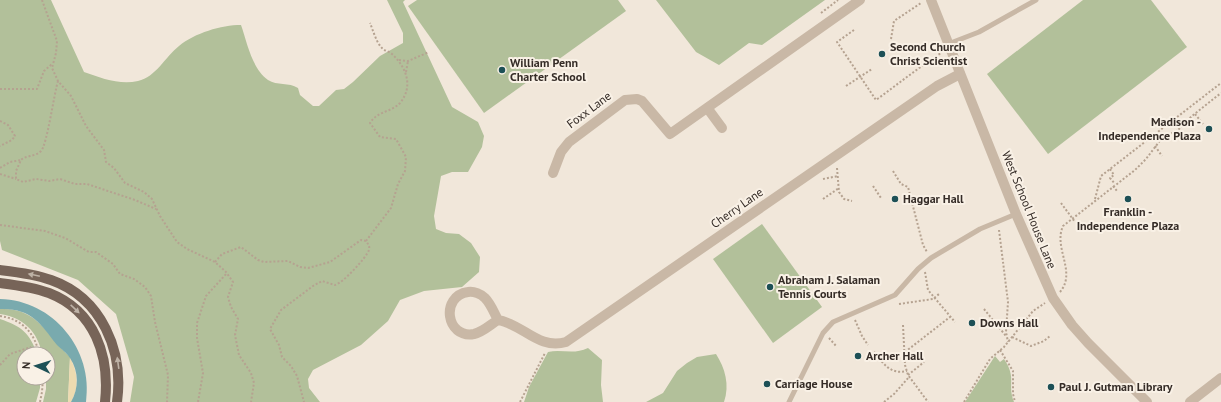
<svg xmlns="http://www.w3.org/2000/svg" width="1221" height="402" viewBox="0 0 1221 402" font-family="'PT Sans',sans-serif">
	<rect width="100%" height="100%" fill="#f1e7da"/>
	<!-- green -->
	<g fill="#b2c09a">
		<path d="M0,0H51L84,72C101,78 119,85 138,81C156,77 165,57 179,46C195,33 221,25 241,25C247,42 252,69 268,80C277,86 289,82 298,88L300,95L313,106H319L336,90L344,89L353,82L380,56L403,43V33L387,0H405L403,2L452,107L478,122L484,136L482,147L468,172H452L441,176L434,216L436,229L446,233L459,234L471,243L480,257L479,272L462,287L424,291L400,300L388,321L361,345L313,370L308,379L309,388L320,402H130L134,377L116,314L78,280L2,250L0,241Z"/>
		<polygon points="417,0 618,0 626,11 484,113 408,6"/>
		<polygon points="656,0 825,0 762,45 749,43 719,65 696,52"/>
		<polygon points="1083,0 1151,0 1187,47 1048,154 987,74"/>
		<polygon points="762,224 822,307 773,343 713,259"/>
		<path d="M0,309C37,307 46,334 70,357L68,402H43L46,389V378H48V354H42C38,332 23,317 0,314Z"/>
		<path d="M0,319C21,326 30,333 37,354H24V378H40V388L36,402H0Z"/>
		<path d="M588,348L602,360L601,385L603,402H524L529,387L548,352C562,349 574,355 588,348Z"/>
		<path d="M716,354C725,368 730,385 724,402H646L663,393L677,371L687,363L697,357Z"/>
		<path d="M995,356L1000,362L1004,359C1017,378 1007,384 1014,402H965Z"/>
	</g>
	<!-- sand -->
	<path fill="#eddbb0" d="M70,357C77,372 80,386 71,402H68Z"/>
	<!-- water -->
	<path fill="#79aaae" d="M0,299C53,300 94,350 86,402H71C79,388 79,372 70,358C67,353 61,349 57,345C40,323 31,308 0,309Z"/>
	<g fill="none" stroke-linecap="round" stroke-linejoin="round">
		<!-- path -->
		<g stroke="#b5a290" stroke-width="2" stroke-dasharray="2 2" stroke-linecap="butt">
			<polyline points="42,0 57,41 56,53 52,68 58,81 71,96 86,126 104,150 106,162 114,168 125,183 144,192 152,199 160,216 177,242 187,249 215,262 226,272 233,282 228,297 231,307 238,319 235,335 239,355 251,373 254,383 251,402"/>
			<polyline points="821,13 838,0"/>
			<path d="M854,30L837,42L876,100C898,84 918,68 941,53"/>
			<polyline points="891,39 894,21 921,3"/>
			<polyline points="399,60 408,61 429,52"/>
			<polyline points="406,72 408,61"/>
			<path d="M58,81C54,94 47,145 41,151C35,157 26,155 21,160L16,171V179L23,182L36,179L49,181L60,179L75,184H87L135,200L156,209"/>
			<polyline points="846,86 872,69"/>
			<polyline points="0,89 37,89 44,71 52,64"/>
			<polyline points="1195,114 1203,124"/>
			<polyline points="0,121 8,125 15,136 12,140 0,146"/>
			<polyline points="1155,146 1162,156"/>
			<polyline points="0,168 10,162 21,160"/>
			<polyline points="837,168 839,192 844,199 852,201"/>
			<polyline points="1110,169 1114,175 1110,178 1115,184"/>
			<polyline points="893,171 901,184 908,187 923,245 927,252"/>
			<polyline points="0,174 16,179"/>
			<polyline points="823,179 838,176"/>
			<polyline points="873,186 881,198"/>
			<polyline points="1113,186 1117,191"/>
			<polyline points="823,199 839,188"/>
			<polyline points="1095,199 1101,176 1221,83"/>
			<polyline points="1061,203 1075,222"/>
			<polyline points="0,225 45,231 65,238 89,252 96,252 113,264 120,274 134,279 145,287 151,296 155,322 168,375 167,402"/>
			<polyline points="999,230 1008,302 1006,332 1008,342"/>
			<path d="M366,241L391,208L398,184L405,171L406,157L396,139L380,137L370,123C377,111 392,112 400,103C414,86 406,67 392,54C389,51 384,51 382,48C376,42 373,30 370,23"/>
			<path d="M215,262L222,254L241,247L258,260L264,262L288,261L300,267L308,268L330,262L361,240L366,241C368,244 370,246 369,250C366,258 343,283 335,285L322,281L313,286L281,310L270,329L279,345L282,357L291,366L297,376L304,402"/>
			<polyline points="925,272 928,290 955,322"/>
			<path d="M1060,292C1077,272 1053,248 1063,226L1135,170L1146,159L1162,138L1178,130L1192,116L1221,93"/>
			<polyline points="899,304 933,299 939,294"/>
			<polyline points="984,309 1006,336"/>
			<path d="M0,316C22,319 35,333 39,354"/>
			<polyline points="855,320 862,336 868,345"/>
			<polyline points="1025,321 1032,329"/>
			<polyline points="903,325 905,365 908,375 928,402"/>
			<polyline points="1012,337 1031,346 1044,341 1050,336"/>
			<polyline points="829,338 837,347"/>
			<polyline points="1000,350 1013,371 1013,394 1015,402"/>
			<path d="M874,352C883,363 890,375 907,371"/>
			<polyline points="905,352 950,317"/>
			<polyline points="0,365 10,354 31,347"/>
			<polyline points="908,375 924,362"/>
			<polyline points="40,402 42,392 43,378"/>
			<polyline points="198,402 203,373 197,338 197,323 206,296 227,273"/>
			<polyline points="520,402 545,353"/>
			<polyline points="884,402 894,394 909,377"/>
			<polyline points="964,402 990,359 1004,347 1033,311 1045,303"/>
		</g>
		<!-- lane -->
		<g stroke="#c9b8a6" stroke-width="5">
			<polyline points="948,44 979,32 1036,0"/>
			<polyline points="789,402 823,333 833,322 895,295 918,269 931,258 980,229 1016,214"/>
		</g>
		<!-- street -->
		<g stroke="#c9b8a6" stroke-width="10">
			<polyline points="931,0 1016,214 1053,298 1072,325 1088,343 1147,402"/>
			<polyline points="708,109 722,128"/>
			<polyline points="553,173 561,152 569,142 625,100 637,99 642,101 670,134 860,0"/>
			<path d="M498,320C494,313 491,304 485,298C481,294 474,291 468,292C440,296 446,339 474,334C483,332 491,324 498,320C523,324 538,350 566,342L937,86L960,74"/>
			<polyline points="1190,402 1221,378"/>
		</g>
		<!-- primary -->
		<g stroke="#776458" stroke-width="10">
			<path d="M0,270C17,272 35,274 51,280C102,298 124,351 117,402"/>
			<path d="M0,283C16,285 33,287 49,293C95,311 110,356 105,402"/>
		</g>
	</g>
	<!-- one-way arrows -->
	<defs><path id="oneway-solid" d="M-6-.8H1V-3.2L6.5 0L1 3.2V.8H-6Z"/></defs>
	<g fill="#beb2a6">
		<use href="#oneway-solid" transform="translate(34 275) rotate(-168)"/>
		<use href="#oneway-solid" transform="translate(75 309) rotate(43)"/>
		<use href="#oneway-solid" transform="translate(118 363) rotate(-98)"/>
	</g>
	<!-- markers -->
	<g fill="#1d5056" stroke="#f9f1e6" stroke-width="1.5">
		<circle cx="882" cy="54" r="4"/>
		<circle cx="502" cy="70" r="4"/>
		<circle cx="1209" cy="129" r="4"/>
		<circle cx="895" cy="199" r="4"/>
		<circle cx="1128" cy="199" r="4"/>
		<circle cx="770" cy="287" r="4"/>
		<circle cx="972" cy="323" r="4"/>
		<circle cx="858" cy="356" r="4"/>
		<circle cx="767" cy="384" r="4"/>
		<circle cx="1051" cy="387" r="4"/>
	</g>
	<g text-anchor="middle" stroke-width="4" stroke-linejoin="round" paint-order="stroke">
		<!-- poi labels -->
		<g font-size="12" font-weight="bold" fill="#352c27" stroke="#f9f1e6" text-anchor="start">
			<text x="890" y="51">Second Church<tspan x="890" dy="14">Christ Scientist</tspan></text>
			<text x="510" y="67">William Penn<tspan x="510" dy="14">Charter School</tspan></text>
			<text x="1201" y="126" text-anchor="end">Madison -<tspan x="1201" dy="14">Independence Plaza</tspan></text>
			<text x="903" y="203">Haggar Hall</text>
			<text x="1128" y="216" text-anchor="middle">Franklin -<tspan x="1128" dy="14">Independence Plaza</tspan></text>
			<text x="778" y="284">Abraham J. Salaman<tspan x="778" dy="14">Tennis Courts</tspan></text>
			<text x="980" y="327">Downs Hall</text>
			<text x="866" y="360">Archer Hall</text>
			<text x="775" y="388">Carriage House</text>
			<text x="1059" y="391">Paul J. Gutman Library</text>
		</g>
		<!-- street labels -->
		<g font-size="12" fill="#352c27" stroke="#f9f1e6">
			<text transform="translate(589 110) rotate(-37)" y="4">Foxx Lane</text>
			<text transform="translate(737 208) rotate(-35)" y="4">Cherry Lane</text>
			<text transform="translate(1029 210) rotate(68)" y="4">West School House Lane</text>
		</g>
	</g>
	<!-- north arrow -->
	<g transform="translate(36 366) rotate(274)"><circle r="19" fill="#f9f1e6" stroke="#aba29a"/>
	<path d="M0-3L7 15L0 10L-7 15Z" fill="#1d5056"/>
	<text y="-6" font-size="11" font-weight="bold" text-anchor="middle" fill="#352c27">N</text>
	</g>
</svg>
